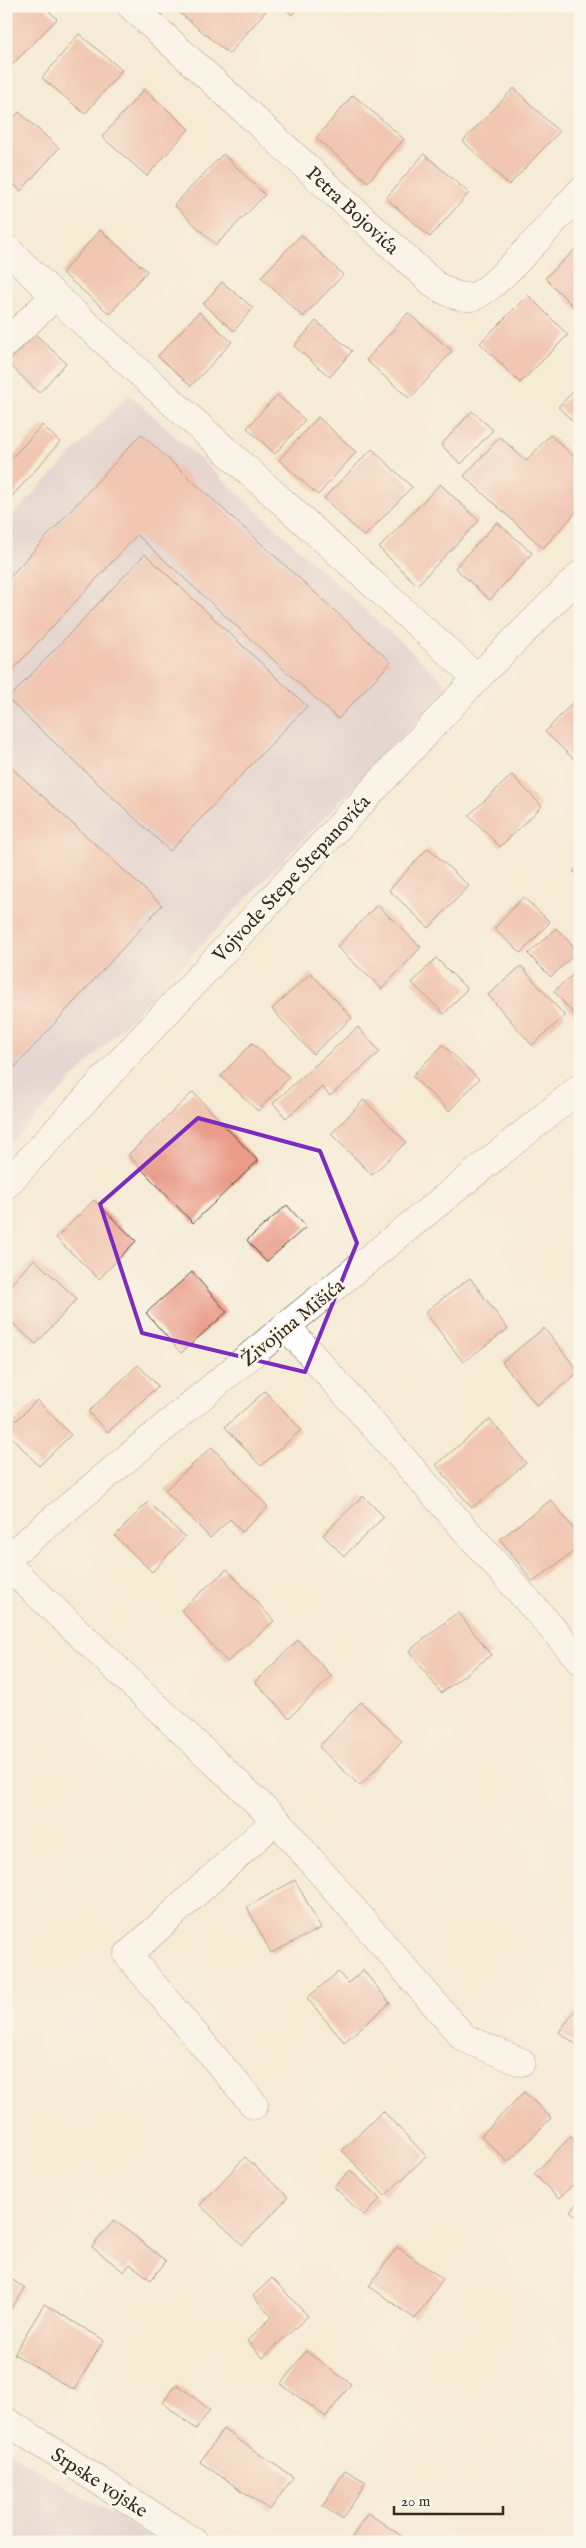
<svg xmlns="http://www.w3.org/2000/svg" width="586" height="2548" viewBox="0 0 586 2548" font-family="'IM FELL English',serif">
	<rect width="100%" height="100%" fill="#fbf7ec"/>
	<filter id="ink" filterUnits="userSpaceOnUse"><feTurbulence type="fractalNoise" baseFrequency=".02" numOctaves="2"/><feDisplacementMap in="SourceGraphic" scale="10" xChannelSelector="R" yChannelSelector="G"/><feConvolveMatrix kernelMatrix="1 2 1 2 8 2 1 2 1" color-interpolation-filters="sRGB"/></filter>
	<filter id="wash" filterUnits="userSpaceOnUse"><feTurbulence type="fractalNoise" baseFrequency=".0096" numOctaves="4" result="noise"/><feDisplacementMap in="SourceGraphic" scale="20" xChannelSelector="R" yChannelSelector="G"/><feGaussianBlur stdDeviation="1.12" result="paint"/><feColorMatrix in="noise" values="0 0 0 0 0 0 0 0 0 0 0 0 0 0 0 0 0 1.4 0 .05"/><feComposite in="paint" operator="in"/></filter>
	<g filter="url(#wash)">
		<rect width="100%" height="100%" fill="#f5ebd6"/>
		<!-- industrial -->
		<g fill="#d1bdcc">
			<polygon points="129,394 450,687 6,1148 6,522"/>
			<polygon points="6,2450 159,2542 6,2542"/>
		</g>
		<g id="blocks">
			<!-- building -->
			<g fill="#ea9b89">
				<polygon points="6,6 44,6 57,19 8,69"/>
				<polygon points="186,6 270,6 229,54 180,13"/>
				<polygon points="282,6 299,6 292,15"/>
				<polygon points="79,34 122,70 85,114 42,78"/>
				<polygon points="514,88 559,132 509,185 463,141"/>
				<polygon points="144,89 189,129 147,176 102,137"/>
				<polygon points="353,95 404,139 368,182 316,138"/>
				<polygon points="19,112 59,148 21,191 6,177 6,126"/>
				<polygon points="223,154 265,195 216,245 174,205"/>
				<polygon points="424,154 469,193 430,237 386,198"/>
				<polygon points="100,230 147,271 110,314 62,273"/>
				<polygon points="301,235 343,275 303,317 261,277"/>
				<polygon points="580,245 580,313 545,278"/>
				<polygon points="222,282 253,308 234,331 203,304"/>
				<polygon points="528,295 568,335 520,383 480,343"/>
				<polygon points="199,312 232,342 191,386 158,356"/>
				<polygon points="408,313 452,351 410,399 366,360"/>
				<polygon points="316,321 352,351 330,377 294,346"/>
				<polygon points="35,334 66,363 39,393 8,363"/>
				<polygon points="580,385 580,428 558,407"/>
				<polygon points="277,395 305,420 275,454 247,428"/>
				<polygon points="472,411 493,430 461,464 441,445"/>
				<polygon points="318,417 356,452 318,495 279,460"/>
				<polygon points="42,425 60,442 6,503 6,453 12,458"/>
				<polygon points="141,434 391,662 338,719 137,535 6,677 6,581"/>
				<polygon points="550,435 580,462 580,508 543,548 464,476 500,437 526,461"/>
				<polygon points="372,449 412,487 364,537 324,498"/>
				<polygon points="440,484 479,521 417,585 379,548"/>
				<polygon points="497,522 532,553 490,600 455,568"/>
				<polygon points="145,554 307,706 170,851 8,699"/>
				<polygon points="580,695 580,765 545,732"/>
				<polygon points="6,763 162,905 6,1077"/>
				<polygon points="512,775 542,806 500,847 469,815"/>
				<polygon points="428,848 469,886 429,928 389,890"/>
				<polygon points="580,864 580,877 573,871"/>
				<polygon points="523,897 550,922 521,953 494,929"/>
				<polygon points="377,905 421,947 382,989 337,947"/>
				<polygon points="556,928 578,951 551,977 528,954"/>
				<polygon points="436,958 467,989 444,1014 412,983"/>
				<polygon points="521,966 565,1016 532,1045 488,995"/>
				<polygon points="578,970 580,972 580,1022 554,991"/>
				<polygon points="311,973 352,1018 313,1054 272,1009"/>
				<polygon points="358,1027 380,1052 330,1096 322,1087 286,1118 273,1103"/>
				<polygon points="252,1043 289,1077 258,1111 221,1076"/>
				<polygon points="443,1045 479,1079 449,1111 412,1076"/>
				<polygon points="193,1092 258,1161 193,1223 128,1155"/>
				<polygon points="364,1100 406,1142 372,1175 331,1134"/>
				<polygon points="94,1200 136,1241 99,1279 56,1238"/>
				<polygon points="287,1205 306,1227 266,1262 247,1240"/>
				<polygon points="34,1259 77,1299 36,1344 6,1317 6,1290"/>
				<polygon points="192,1272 227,1312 181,1353 146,1313"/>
				<polygon points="470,1278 508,1329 463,1362 425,1312"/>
				<polygon points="544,1328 579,1372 537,1406 502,1362"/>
				<polygon points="138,1365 158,1386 108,1432 88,1412"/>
				<polygon points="265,1391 301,1430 261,1466 225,1427"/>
				<polygon points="37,1400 71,1435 39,1466 6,1431"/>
				<polygon points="490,1419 526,1463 472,1508 436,1465"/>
				<polygon points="212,1447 268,1507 242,1532 230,1519 210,1538 165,1490"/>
				<polygon points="363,1496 384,1517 344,1556 323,1535"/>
				<polygon points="551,1500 580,1537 580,1547 533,1582 500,1539"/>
				<polygon points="148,1502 185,1537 152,1572 115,1536"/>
				<polygon points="227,1569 274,1621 227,1662 181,1610"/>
				<polygon points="458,1612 491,1655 441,1693 409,1651"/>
				<polygon points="298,1640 332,1676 289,1718 255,1682"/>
				<polygon points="361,1702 402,1741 360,1786 319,1747"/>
				<polygon points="295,1880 321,1928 271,1953 247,1907"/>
				<polygon points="363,1970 390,2003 344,2042 307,1998 338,1972 348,1983"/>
				<polygon points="580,2004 580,2047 559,2032"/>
				<polygon points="524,2092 551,2118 508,2162 481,2136"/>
				<polygon points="383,2111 426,2156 385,2196 342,2150"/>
				<polygon points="571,2136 580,2144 580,2193 572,2185 559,2199 534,2174"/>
				<polygon points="245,2157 288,2197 243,2245 200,2205"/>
				<polygon points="350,2170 380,2199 364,2216 334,2187"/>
				<polygon points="580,2202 580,2220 570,2211"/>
				<polygon points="114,2220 166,2261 151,2280 130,2264 124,2272 92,2247"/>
				<polygon points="397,2247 443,2279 415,2319 369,2286"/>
				<polygon points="6,2275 25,2289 6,2315"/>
				<polygon points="272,2278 308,2316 263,2358 247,2341 272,2317 253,2296"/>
				<polygon points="44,2304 104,2340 74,2390 14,2354"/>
				<polygon points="306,2351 351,2384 326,2417 281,2384"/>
				<polygon points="177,2384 210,2410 196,2429 163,2403"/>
				<polygon points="223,2429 293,2477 270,2510 200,2462"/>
				<polygon points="345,2470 366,2482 343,2519 323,2506"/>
				<polygon points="368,2513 410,2542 349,2542"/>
			</g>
		</g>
	</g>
	<g filter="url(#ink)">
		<use href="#blocks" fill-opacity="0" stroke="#57473a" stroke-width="1"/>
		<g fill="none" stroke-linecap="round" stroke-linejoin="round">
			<!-- street casing -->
			<g stroke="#57473a" stroke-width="29">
				<g id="street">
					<path d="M131,6L435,285C446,291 457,298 471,297C492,295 562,211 580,192"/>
					<polyline points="6,248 55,296"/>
					<polyline points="6,343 55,296 477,678"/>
					<polyline points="286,1326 580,1660"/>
					<polyline points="6,1559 286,1326 580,1088"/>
					<polyline points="6,1564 276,1820 464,2038 521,2062"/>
					<polyline points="254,2105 128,1955 276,1820"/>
					<polyline points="6,2421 194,2542"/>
				</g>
			</g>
			<!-- secondary casing -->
			<g stroke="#57473a" stroke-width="29">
				<polyline id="secondary" points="6,1185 477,678 580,575"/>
			</g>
			<!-- street -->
			<use href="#street" stroke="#fff" stroke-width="28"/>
			<!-- secondary -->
			<use href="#secondary" stroke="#fff" stroke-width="28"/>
		</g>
	</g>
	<!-- marked area -->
	<path d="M0 0H586V2548H0ZM198,1118L320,1151L357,1243L305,1372L142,1333L100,1204Z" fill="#f5ebd6" fill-opacity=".55" fill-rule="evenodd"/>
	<path fill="none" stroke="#7b2cbf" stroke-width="4" stroke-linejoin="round" d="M198,1118L320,1151L357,1243L305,1372L142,1333L100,1204Z"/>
	<g text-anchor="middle" stroke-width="5" stroke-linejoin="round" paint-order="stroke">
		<!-- street labels -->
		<g font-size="20" fill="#3b2a1e" stroke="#fbf7ec">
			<text transform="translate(353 210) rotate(43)" y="7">Petra Bojovića</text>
			<text transform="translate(291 878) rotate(-47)" y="7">Vojvode Stepe Stepanovića</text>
			<text transform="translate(292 1322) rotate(-39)" y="7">Živojina Mišića</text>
			<text transform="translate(100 2482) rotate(33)" y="7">Srpske vojske</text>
		</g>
	</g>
	<!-- margin -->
	<rect width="586" height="2548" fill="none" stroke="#fbf7ec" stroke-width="25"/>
	<!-- scale -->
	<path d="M394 2506v8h109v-8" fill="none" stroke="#3b2a1e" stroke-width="2.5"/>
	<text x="401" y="2506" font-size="15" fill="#3b2a1e" stroke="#fbf7ec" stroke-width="4" paint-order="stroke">20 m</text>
</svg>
